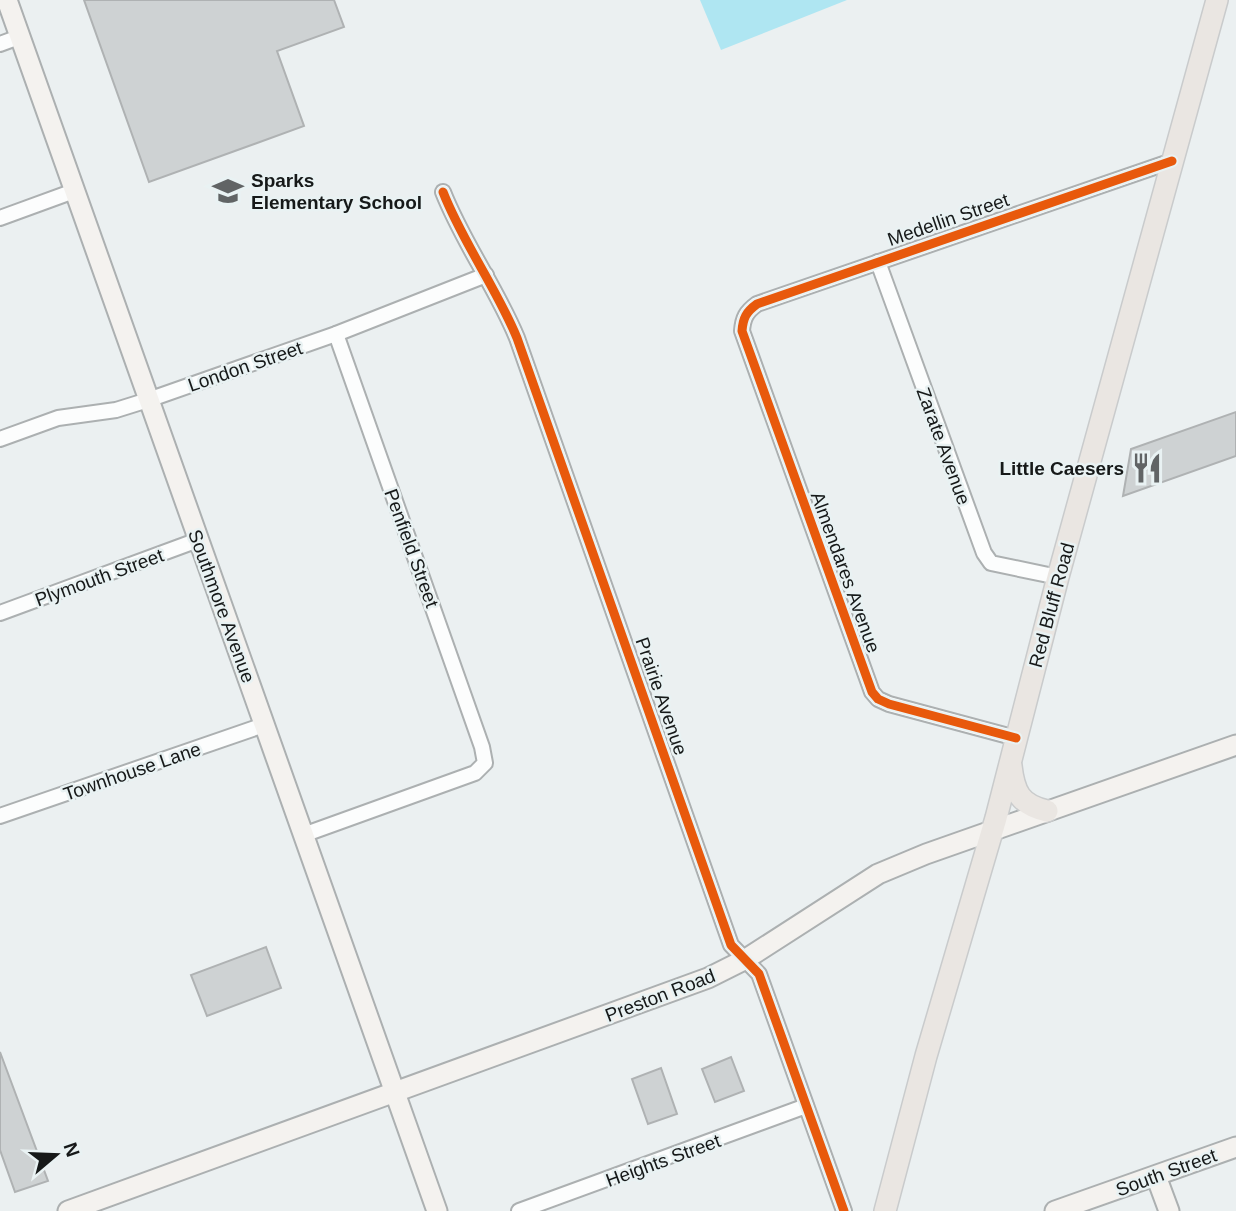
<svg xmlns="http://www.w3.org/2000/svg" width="1236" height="1211" viewBox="0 0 1236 1211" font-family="Arial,sans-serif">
	<rect width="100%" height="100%" fill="#ebf0f1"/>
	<!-- green -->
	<polygon fill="#afe6f2" points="700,0 847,0 721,50"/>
	<!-- building -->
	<g fill="#ced2d3" stroke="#afb2b3" stroke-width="2">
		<polygon points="84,0 334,0 344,27 277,51 304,126 149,182"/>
		<polygon points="1236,412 1236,456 1123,496 1131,449"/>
		<polygon points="266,947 281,988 207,1016 191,975"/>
		<polygon points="0,1052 48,1181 15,1192 0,1150"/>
		<polygon points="731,1057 744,1091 715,1102 702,1069"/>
		<polygon points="661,1068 677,1114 648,1124 632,1079"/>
	</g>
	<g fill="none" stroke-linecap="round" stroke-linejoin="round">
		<!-- street casing -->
		<g stroke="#acb0b1" stroke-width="18">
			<g id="street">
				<polyline points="0,44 19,37"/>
				<path d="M443,192C463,243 496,287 517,338L731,945L759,974L844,1211"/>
				<polyline points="0,218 74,191"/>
				<polyline points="878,262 984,553 991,563 1058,577"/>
				<polyline points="0,439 58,418 116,410 148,400 336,334 486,275"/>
				<polyline points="0,613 198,540"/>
				<path d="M1016,738L889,704L878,699L872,692L742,331C743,318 746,312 757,304L1172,161"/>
				<polyline points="0,816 264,725"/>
				<polyline points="303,835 475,773 485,763 482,747 336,334"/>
				<polyline points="519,1211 806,1106"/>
			</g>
		</g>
		<!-- secondary casing -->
		<g stroke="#acb0b1" stroke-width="23">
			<g id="secondary">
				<polyline points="7,0 437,1211"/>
				<polyline points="1156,1176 1169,1211"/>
				<polyline points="68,1211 708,978 746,959 878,874 926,854 1236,745"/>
				<polyline points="1055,1211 1236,1147"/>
			</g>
		</g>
		<!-- primary casing -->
		<g stroke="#c9cbcc" stroke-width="24">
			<g id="primary">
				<path d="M1011,766C1014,792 1020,805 1047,811"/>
				<polyline points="885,1211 926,1056 996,818 1058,577 1217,0"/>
			</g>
		</g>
		<!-- street -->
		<use href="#street" stroke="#fcfdfd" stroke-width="14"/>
		<!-- secondary -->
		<use href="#secondary" stroke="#f4f2ef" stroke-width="19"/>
		<!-- primary -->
		<use href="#primary" stroke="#eae6e2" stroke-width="21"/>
		<!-- cycleway casing -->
		<g stroke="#e9f2f3" stroke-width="13">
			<g id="cycleway">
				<path d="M443,192C463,243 496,287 517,338L731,945L759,974L844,1211"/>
				<path d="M1016,738L889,704L878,699L872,692L742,331C743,318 746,312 757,304L1172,161"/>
			</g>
		</g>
		<!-- cycleway -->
		<use href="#cycleway" stroke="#e8590c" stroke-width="9"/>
	</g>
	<!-- icons -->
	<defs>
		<g id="school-bare" transform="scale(2.415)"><path d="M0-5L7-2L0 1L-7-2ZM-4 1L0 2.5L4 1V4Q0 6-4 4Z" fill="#616465" stroke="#e9f2f3" stroke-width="2.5" paint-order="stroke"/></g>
		<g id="restaurant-bare" transform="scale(2.415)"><path d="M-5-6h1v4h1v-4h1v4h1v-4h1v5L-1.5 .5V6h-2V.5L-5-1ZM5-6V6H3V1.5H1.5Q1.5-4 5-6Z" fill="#616465" stroke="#e9f2f3" stroke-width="2.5" paint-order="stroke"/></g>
	</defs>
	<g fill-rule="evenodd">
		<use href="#school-bare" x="228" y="191"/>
		<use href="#restaurant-bare" x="1147" y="468"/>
	</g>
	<g text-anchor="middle" stroke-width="5" stroke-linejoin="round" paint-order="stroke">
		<!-- poi labels -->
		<g font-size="19" font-weight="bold" fill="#161919" stroke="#e9f2f3" text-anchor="start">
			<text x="251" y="187">Sparks<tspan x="251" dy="22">Elementary School</tspan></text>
			<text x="1124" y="475" text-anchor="end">Little Caesers</text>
		</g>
		<!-- street labels -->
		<g font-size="19" fill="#161919" stroke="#e9f2f3">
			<text transform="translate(948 219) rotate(-19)" y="7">Medellin Street</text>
			<text transform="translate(245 366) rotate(-19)" y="7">London Street</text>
			<text transform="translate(944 446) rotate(70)" y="7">Zarate Avenue</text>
			<text transform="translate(412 548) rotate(70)" y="7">Penfield Street</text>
			<text transform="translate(846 572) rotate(70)" y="7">Almendares Avenue</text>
			<text transform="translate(99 577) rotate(-20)" y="7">Plymouth Street</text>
			<text transform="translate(1051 605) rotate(-75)" y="7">Red Bluff Road</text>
			<text transform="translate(222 606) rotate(70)" y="7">Southmore Avenue</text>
			<text transform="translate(662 696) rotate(71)" y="7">Prairie Avenue</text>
			<text transform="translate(132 771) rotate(-19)" y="7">Townhouse Lane</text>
			<text transform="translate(660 995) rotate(-21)" y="7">Preston Road</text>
			<text transform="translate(663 1160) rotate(-20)" y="7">Heights Street</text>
			<text transform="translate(1166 1172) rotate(-20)" y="7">South Street</text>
		</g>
	</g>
	<!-- north arrow -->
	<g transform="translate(56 1155) rotate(71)" stroke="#e9f2f3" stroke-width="5" paint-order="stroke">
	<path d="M0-5L12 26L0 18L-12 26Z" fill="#161919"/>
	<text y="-10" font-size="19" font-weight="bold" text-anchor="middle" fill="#161919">N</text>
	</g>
</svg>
